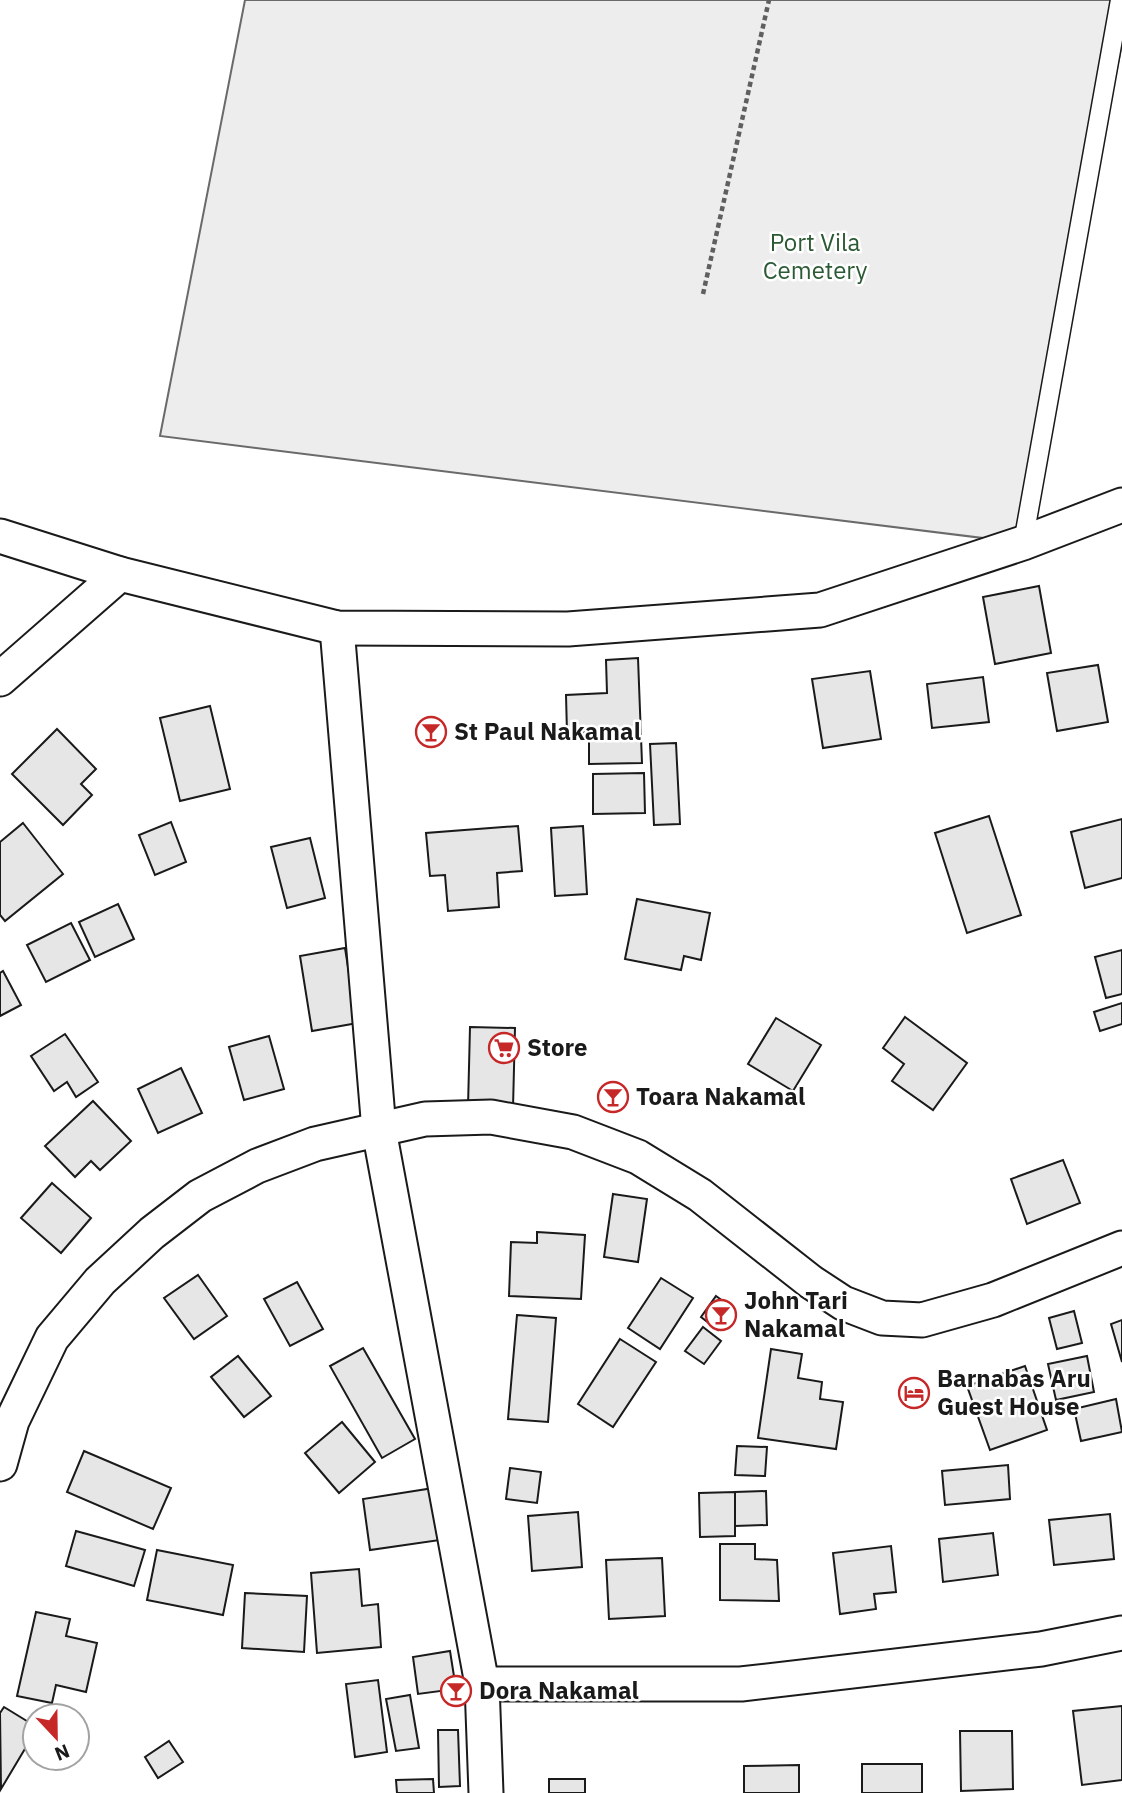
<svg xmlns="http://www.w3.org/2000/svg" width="1122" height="1793" viewBox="0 0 1122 1793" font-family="'IBM Plex Sans',sans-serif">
	<rect width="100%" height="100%" fill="#fff"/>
	<!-- built -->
	<polygon fill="#ededed" stroke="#6a6a6a" stroke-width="2" points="245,0 1122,0 1122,43 1023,543 160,436"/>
	<!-- building -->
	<g fill="#e6e6e6" stroke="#1a1a1a" stroke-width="2">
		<polygon points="1039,586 1051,653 995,664 983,597"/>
		<polygon points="638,658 642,763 589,764 589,732 567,733 566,695 607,693 606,660"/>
		<polygon points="1098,665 1108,722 1057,731 1047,673"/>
		<polygon points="870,671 881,739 823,748 812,679"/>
		<polygon points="983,677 989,722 932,728 927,684"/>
		<polygon points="210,706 230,789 180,801 160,718"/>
		<polygon points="57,729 96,769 81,784 92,795 63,825 12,774"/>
		<polygon points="676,743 680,824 654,825 650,744"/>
		<polygon points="644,773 645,813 593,814 593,774"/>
		<polygon points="989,816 1021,915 967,933 935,833"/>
		<polygon points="1122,819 1122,878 1085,888 1071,832"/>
		<polygon points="171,822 186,862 155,875 139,835"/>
		<polygon points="23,823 63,874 5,921 0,915 0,842"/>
		<polygon points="518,826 522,871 497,873 499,907 448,911 445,875 430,876 426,833"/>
		<polygon points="583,826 587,894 555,896 551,828"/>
		<polygon points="310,838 325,898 287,908 271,847"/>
		<polygon points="637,899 710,913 701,960 684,956 681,970 625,959"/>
		<polygon points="118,904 134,939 95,957 79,922"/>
		<polygon points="71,923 90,960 46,982 27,945"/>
		<polygon points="345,948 351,986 369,1021 312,1031 300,956"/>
		<polygon points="1122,950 1122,994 1106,998 1095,957"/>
		<polygon points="3,971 21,1005 0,1016 0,973"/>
		<polygon points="1122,1003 1122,1024 1100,1031 1094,1012"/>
		<polygon points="905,1017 967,1063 933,1110 892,1081 904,1064 883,1048"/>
		<polygon points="776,1018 821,1045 793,1091 748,1064"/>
		<polygon points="470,1027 515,1028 513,1108 468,1107"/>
		<polygon points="65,1034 98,1082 76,1097 67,1082 54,1091 31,1056"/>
		<polygon points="269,1036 284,1089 244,1100 229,1047"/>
		<polygon points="181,1068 202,1113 158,1133 138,1089"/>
		<polygon points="93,1101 131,1141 100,1170 91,1161 75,1177 45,1146"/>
		<polygon points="1063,1160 1080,1203 1027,1224 1011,1179"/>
		<polygon points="52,1183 91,1218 61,1253 21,1218"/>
		<polygon points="613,1194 647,1199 638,1262 604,1257"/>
		<polygon points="537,1232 585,1235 581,1299 509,1296 511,1242 537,1243"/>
		<polygon points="198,1275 227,1316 194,1339 164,1298"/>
		<polygon points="661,1278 693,1298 660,1349 628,1328"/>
		<polygon points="297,1282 323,1329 290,1346 264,1299"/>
		<polygon points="716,1296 734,1309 718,1330 701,1317"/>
		<polygon points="1074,1311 1082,1343 1057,1349 1049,1318"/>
		<polygon points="517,1315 556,1318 548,1422 508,1419"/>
		<polygon points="1122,1320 1122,1362 1111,1324"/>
		<polygon points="703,1327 721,1341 704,1364 685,1351"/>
		<polygon points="620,1339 656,1362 613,1427 578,1404"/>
		<polygon points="363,1348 415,1439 382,1458 330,1366"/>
		<polygon points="771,1349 802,1354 798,1378 822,1382 820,1399 843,1402 836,1449 758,1438"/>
		<polygon points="238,1356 271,1396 244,1417 211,1377"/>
		<polygon points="1087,1356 1094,1392 1056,1400 1048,1364"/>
		<polygon points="1025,1366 1047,1430 990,1450 967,1386"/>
		<polygon points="1116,1399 1122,1432 1081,1441 1074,1409"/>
		<polygon points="342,1422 375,1462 339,1493 305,1453"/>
		<polygon points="737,1446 767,1447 765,1476 735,1475"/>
		<polygon points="84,1451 171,1488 153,1529 67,1492"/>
		<polygon points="1008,1465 1010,1499 945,1505 942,1471"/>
		<polygon points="510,1468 541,1472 537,1503 506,1499"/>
		<polygon points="440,1487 447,1539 370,1550 363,1499"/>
		<polygon points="766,1491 767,1525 735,1526 735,1492"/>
		<polygon points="735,1492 735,1536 700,1537 699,1493"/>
		<polygon points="578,1512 582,1567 532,1571 528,1516"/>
		<polygon points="1110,1514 1114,1559 1054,1565 1049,1520"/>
		<polygon points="76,1531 145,1550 134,1586 66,1566"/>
		<polygon points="993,1533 998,1575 943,1582 939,1539"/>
		<polygon points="720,1544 755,1544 755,1559 777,1560 779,1601 720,1600"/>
		<polygon points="891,1546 896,1592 874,1594 876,1609 840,1614 833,1553"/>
		<polygon points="157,1550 233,1565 223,1615 147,1600"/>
		<polygon points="662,1558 665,1616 609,1619 606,1560"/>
		<polygon points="359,1569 362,1606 378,1604 381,1647 317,1653 311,1573"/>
		<polygon points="245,1593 307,1596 304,1652 242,1648"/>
		<polygon points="36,1612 70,1619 66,1636 97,1643 86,1692 56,1685 52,1703 17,1696"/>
		<polygon points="450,1651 456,1689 418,1694 413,1657"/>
		<polygon points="378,1680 387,1752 355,1757 346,1684"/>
		<polygon points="410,1695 419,1748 396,1751 386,1699"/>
		<polygon points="1122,1706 1122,1780 1082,1785 1073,1711"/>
		<polygon points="4,1707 35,1726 35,1732 1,1789 0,1713"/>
		<polygon points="438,1730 458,1730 460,1786 439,1787"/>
		<polygon points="960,1731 1012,1731 1013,1789 961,1791"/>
		<polygon points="169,1741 183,1762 158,1778 145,1757"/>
		<rect x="862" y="1764" width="60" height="29"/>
		<polygon points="799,1765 799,1793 744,1793 744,1766"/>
		<polygon points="433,1779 434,1793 397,1793 396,1780"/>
		<rect x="549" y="1779" width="36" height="14"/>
	</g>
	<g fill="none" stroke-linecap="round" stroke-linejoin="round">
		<!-- lane casing -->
		<g stroke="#1a1a1a" stroke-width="21">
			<polyline id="lane" points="1023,543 1120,0"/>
		</g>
		<!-- street casing -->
		<g stroke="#1a1a1a" stroke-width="37">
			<g id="street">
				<polyline points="0,536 120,574 337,628 568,629 820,610 1023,543 1122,505"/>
				<polyline points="337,628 379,1130 482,1684"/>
				<polyline points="0,679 120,574"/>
				<polyline points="0,1464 12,1421 52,1338 100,1281 152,1233 200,1196 257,1166 315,1144 425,1119 491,1117 573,1132 638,1157 700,1195 811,1282 843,1303 882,1318 922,1320 993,1300 1122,1248"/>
				<polyline points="486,1793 482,1684 741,1684 1041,1649 1122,1633"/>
			</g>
		</g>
		<!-- path -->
		<polyline stroke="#5f5f5f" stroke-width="4.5" stroke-dasharray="5 3.5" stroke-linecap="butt" points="703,294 769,0"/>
		<!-- lane -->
		<use href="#lane" stroke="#fff" stroke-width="18"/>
		<!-- street -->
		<use href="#street" stroke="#fff" stroke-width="33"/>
	</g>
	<!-- icons -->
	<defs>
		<g id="bar-ring" transform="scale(1.575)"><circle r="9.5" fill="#fff" stroke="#c62828" stroke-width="1.5"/><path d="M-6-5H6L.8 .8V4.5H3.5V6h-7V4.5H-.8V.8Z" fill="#c62828"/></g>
		<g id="supermarket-ring" transform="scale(1.575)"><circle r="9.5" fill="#fff" stroke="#c62828" stroke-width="1.5"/><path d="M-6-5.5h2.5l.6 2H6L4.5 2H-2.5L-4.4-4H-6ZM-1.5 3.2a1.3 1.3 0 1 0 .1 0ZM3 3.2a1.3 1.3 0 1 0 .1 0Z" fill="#c62828"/></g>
		<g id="hotel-ring" transform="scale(1.575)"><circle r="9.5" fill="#fff" stroke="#c62828" stroke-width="1.5"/><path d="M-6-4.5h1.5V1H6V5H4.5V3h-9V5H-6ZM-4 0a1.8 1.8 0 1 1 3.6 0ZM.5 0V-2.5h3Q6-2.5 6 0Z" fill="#c62828"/></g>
	</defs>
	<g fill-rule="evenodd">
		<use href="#bar-ring" x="431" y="732"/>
		<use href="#supermarket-ring" x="504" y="1048"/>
		<use href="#bar-ring" x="613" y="1097"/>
		<use href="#bar-ring" x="721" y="1315"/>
		<use href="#hotel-ring" x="914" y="1393"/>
		<use href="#bar-ring" x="456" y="1691"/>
	</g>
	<g text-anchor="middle" stroke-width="5" stroke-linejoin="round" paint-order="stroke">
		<!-- park labels -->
		<g font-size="24" fill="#2b5a34" stroke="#fff">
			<text x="815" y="251">Port Vila<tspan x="815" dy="28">Cemetery</tspan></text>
		</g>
		<!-- poi labels -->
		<g font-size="24" font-weight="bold" fill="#1a1a1a" stroke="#fff" text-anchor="start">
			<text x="454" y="740">St Paul Nakamal</text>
			<text x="527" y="1056">Store</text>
			<text x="636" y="1105">Toara Nakamal</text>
			<text x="744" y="1309">John Tari<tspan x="744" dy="28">Nakamal</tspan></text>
			<text x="937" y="1387">Barnabas Aru<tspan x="937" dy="28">Guest House</tspan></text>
			<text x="479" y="1699">Dora Nakamal</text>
		</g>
	</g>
	<!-- north arrow -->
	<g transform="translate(56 1737) rotate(158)"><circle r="33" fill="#ffffff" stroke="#a3a3a3" stroke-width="2"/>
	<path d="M0-5L12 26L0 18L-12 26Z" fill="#c62828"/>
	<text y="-10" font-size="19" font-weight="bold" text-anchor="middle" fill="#1a1a1a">N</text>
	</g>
</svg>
